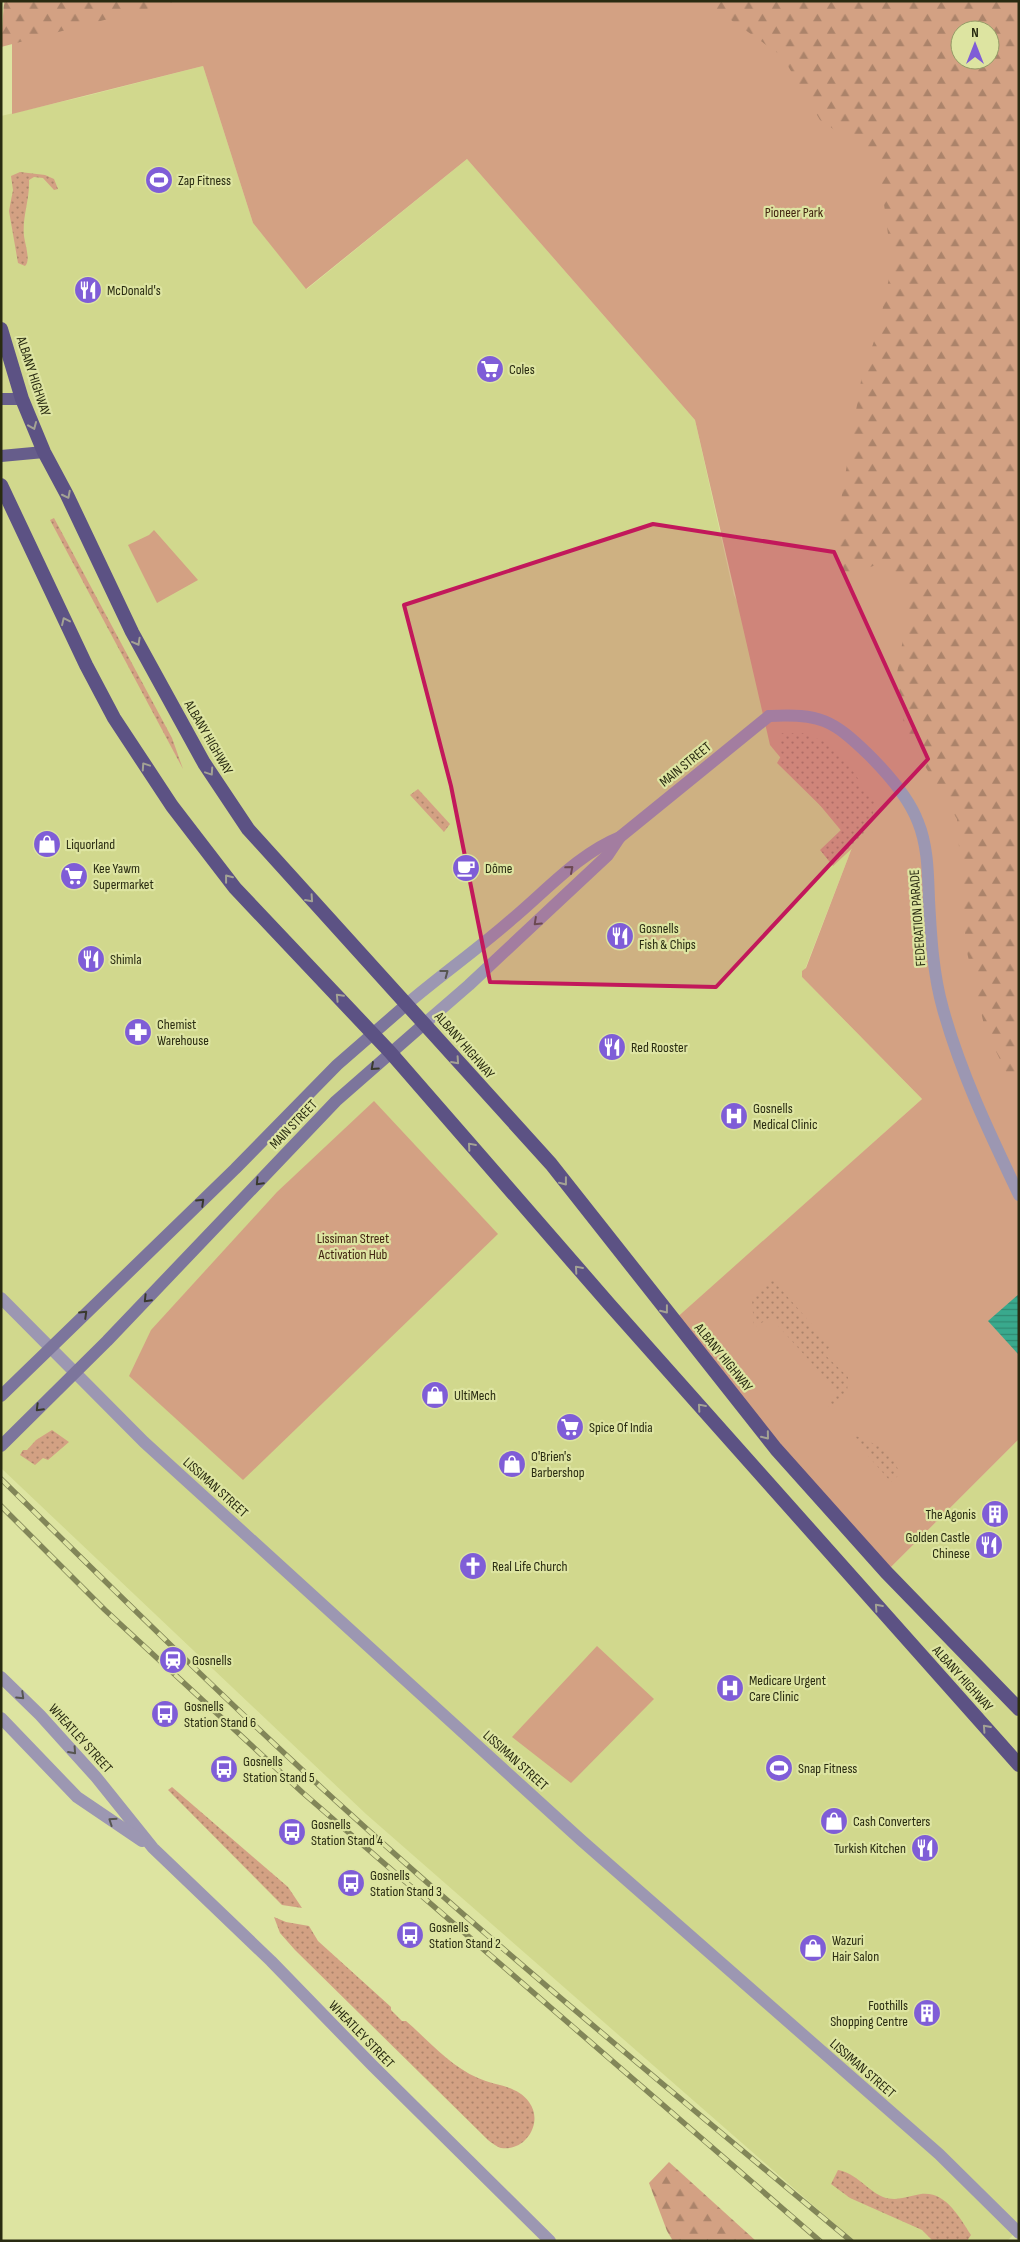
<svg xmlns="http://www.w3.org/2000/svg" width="1020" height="2242" viewBox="0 0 1020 2242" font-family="'Sofia Sans Condensed',sans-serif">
	<defs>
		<pattern id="forest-firs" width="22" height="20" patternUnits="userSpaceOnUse" patternTransform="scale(1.25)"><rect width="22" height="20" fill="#d3a183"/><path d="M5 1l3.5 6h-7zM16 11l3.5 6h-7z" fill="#ab836a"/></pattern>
		<pattern id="garden-dots" width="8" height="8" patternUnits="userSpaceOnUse" patternTransform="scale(1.25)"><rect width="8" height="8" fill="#d3a183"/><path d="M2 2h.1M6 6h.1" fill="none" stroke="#ab836a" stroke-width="1.8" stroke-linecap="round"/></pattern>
		<pattern id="water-rules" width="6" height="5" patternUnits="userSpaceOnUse" patternTransform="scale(1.25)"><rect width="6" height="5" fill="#39a98d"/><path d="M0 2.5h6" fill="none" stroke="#308a72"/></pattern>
	</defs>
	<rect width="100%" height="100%" fill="#dde4a1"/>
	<!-- built -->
	<polygon fill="#d1d88d" points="203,66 253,223 307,289 467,159 695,420 734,595 853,845 802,977 922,1099 674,1321 886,1572 1019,1439 1019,2229 1007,2241 854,2241 366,1814 1,1468 1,116 86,96"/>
	<!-- green -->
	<g fill="#d3a183" fill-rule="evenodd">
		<path d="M12,1H1011L1019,395V1439L886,1572L673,1321L922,1099L802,977V971L806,968L853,845L770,745L695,420L467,159L306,289L253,223L203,66L12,114ZM960,30H990V60H960Z"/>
		<polygon points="154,530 198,580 157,603 128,545 149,535"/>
		<polygon points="374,1101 498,1234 243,1480 129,1376 151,1330 277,1192"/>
		<polygon points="597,1646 654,1699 571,1783 512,1737"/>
	</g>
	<!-- forest -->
	<g fill="url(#forest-firs)" fill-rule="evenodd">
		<polygon points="4,1 177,1 1,47"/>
		<path d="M704,1H1019V1098L985,1029L966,948L957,819L905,733L897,673L912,588L884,562L835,580L840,506L862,375L878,330L892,264L878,159L820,120L782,56ZM960,30H990V60H960Z"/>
		<polygon points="669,2162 756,2241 673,2241 667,2231 649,2183"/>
	</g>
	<!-- garden -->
	<g fill="url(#garden-dots)">
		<path d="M20,172L45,175L54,179L58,189L54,190L43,178L34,177L29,180C30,199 22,217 24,236C25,244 31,261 25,266L18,263L9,211L13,190L11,176Z"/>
		<polygon points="54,518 172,738 183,769 50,520"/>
		<polygon points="781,733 804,733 825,742 846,761 874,802 873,815 863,824 870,832 833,866 820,850 843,828 777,763 781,756"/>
		<polygon points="418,789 450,824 444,832 410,795"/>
		<polygon points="771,1278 831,1346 823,1353 848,1377 847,1395 832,1409 827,1405 838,1392 770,1317 754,1328 752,1299"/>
		<polygon points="52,1430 69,1442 48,1460 43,1458 35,1465 20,1455 23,1450 27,1450 36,1440"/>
		<polygon points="847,1432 890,1451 900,1474 891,1482"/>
		<polygon points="172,1787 288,1887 302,1908 282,1905 168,1790"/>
		<path d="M274,1917L286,1922L309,1926L318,1941L391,2007V2010L402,2021H406C428,2040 450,2066 478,2078C495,2086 517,2085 529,2102C544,2122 526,2152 501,2148C497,2147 492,2143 488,2140L295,1950L280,1933Z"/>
		<path d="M838,2170C856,2173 867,2190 883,2197C897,2202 907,2196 921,2194C946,2191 959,2217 971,2235L967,2241H933L922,2230L850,2198L831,2184Z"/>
	</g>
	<!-- water -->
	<polygon fill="url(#water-rules)" points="1019,1294 1019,1355 988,1321"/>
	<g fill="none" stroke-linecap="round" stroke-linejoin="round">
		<!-- minor -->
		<g stroke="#9c97b2" stroke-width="12">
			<path d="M769,716C820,713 833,720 869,755C887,773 909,798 918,822C928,846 928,875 929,900C931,937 933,974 943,1009C961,1074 990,1134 1019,1195"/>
			<polyline points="1,1298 144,1442 581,1840 939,2154 1019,2233"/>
		</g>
		<!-- tertiary -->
		<g stroke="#9c97b2" stroke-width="12">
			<path d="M407,1004C441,975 478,949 511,920C546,891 578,854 620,837L769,716"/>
			<polyline points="424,1024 469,985 608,855 620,837"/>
			<polyline points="1,1677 40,1715 96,1777 153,1848 271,1961 372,2065 550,2241"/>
			<polyline points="1,1718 77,1797 142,1841"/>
		</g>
		<!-- secondary -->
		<g stroke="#7c759c" stroke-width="12">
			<polyline points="1,1396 235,1169 337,1065 407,1004"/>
			<polyline points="1,1446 107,1341 336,1101 424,1024"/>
		</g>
		<!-- primary -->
		<g stroke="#665d8b" stroke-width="12">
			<polyline points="1,399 22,399"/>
			<polyline points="1,456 44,452"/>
		</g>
		<!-- trunk -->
		<g stroke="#5c5284" stroke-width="14">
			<polyline points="1,329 22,399 44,452 67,495 132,632 204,763 248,829 551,1164 776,1449 886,1572 1019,1709"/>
			<polyline points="1,485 86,665 114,718 172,806 235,888 390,1052 610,1305 1019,1765"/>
		</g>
		<!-- rail casing -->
		<g stroke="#828658" stroke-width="5.5">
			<g id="rail">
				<path d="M1,1479C112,1588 222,1697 336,1801C503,1953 677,2096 851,2241"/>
				<polyline points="1,1506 105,1610 303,1793 820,2241"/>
			</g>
		</g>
		<!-- rail -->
		<use href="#rail" stroke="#dde4a1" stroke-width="4" stroke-dasharray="11" stroke-linecap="butt"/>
	</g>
	<!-- one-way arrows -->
	<defs><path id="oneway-chevron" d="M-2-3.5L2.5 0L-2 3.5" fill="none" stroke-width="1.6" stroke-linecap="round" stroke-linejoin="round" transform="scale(1.25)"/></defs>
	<g stroke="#a3a294">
		<use href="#oneway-chevron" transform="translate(33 426) rotate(67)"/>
		<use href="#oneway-chevron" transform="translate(67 495) rotate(63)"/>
		<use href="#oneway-chevron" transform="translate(65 621) rotate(-115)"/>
		<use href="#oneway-chevron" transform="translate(137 642) rotate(61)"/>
		<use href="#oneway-chevron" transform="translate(145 766) rotate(-124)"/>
		<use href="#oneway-chevron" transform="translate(210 772) rotate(56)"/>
		<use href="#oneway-chevron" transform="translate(228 878) rotate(-128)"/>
		<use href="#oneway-chevron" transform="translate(310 899) rotate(48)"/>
		<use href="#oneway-chevron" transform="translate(339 997) rotate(-134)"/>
		<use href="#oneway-chevron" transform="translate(456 1061) rotate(48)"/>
		<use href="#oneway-chevron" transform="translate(471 1146) rotate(-131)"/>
		<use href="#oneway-chevron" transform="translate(564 1182) rotate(52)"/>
		<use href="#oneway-chevron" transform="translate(578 1269) rotate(-131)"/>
		<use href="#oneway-chevron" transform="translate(665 1310) rotate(52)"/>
		<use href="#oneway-chevron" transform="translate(701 1407) rotate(-131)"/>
		<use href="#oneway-chevron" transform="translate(766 1436) rotate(51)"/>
		<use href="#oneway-chevron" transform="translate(878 1607) rotate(-132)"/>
		<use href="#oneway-chevron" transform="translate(986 1728) rotate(-132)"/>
	</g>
	<g stroke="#575651">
		<use href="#oneway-chevron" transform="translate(570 869) rotate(-41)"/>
		<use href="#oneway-chevron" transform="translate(537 922) rotate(137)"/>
		<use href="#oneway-chevron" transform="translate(445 973) rotate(-37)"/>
		<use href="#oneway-chevron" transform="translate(21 1696) rotate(44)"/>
		<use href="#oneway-chevron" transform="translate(73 1751) rotate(48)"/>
		<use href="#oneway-chevron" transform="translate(112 1821) rotate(-146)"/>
	</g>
	<g stroke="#3a3a2d">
		<use href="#oneway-chevron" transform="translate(374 1067) rotate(138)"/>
		<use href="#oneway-chevron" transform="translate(259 1182) rotate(134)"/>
		<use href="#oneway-chevron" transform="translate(201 1202) rotate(-44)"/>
		<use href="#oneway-chevron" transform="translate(147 1299) rotate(134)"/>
		<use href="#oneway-chevron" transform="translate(84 1314) rotate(-44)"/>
		<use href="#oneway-chevron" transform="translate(39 1408) rotate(135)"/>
	</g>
	<!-- marked area -->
	<path fill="#c2185b" fill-opacity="0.2" stroke="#c2185b" stroke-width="4" stroke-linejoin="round" d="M653,524L834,552L928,759L716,987L490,982L451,786L404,605Z"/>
	<!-- icons -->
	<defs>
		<g id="stadium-disc" transform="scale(1.4375)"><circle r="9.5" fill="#7f5dd7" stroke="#dde4a1"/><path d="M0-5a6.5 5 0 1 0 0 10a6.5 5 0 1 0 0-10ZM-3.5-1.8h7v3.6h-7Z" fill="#fff"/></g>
		<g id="restaurant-disc" transform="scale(1.4375)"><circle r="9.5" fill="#7f5dd7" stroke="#dde4a1"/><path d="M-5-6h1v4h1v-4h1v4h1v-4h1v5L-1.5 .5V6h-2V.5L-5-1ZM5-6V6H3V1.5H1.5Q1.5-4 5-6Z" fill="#fff"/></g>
		<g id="supermarket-disc" transform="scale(1.4375)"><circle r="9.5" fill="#7f5dd7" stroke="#dde4a1"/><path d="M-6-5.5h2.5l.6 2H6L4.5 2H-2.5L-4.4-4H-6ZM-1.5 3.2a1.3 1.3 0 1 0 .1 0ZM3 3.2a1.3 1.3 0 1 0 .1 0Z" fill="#fff"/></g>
		<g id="shop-disc" transform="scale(1.4375)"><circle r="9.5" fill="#7f5dd7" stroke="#dde4a1"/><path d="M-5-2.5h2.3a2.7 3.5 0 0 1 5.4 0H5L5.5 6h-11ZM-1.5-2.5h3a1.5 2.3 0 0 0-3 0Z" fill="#fff"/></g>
		<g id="cafe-disc" transform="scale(1.4375)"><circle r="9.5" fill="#7f5dd7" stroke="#dde4a1"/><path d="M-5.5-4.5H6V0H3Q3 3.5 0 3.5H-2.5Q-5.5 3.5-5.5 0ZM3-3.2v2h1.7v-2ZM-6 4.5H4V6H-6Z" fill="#fff"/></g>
		<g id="pharmacy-disc" transform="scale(1.4375)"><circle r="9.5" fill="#7f5dd7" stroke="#dde4a1"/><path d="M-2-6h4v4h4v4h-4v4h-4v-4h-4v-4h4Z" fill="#fff"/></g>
		<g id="hospital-disc" transform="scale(1.4375)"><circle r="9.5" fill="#7f5dd7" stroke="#dde4a1"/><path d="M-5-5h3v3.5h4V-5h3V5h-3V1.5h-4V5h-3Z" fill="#fff"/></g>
		<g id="building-disc" transform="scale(1.4375)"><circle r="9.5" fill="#7f5dd7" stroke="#dde4a1"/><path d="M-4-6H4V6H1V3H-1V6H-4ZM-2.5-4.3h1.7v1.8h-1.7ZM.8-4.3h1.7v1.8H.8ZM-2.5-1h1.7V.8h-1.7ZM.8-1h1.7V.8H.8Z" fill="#fff"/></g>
		<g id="church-disc" transform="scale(1.4375)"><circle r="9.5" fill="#7f5dd7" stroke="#dde4a1"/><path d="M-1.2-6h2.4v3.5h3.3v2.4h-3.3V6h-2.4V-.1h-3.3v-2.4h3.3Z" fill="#fff"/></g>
		<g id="station-disc" transform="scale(1.4375)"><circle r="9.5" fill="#7f5dd7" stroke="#dde4a1"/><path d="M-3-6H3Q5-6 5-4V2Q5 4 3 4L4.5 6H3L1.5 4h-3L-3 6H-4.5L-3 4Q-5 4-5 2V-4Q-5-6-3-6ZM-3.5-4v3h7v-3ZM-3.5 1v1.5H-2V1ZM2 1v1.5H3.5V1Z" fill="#fff"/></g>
		<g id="bus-disc" transform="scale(1.4375)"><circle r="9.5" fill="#7f5dd7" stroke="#dde4a1"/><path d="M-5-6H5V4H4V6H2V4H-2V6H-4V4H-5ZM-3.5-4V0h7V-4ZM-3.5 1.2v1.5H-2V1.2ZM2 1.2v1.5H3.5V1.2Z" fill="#fff"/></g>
	</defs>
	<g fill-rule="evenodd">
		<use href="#stadium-disc" x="159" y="180"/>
		<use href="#restaurant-disc" x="88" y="290"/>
		<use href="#supermarket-disc" x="490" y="369"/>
		<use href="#shop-disc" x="47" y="844"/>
		<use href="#cafe-disc" x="466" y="868"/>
		<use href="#supermarket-disc" x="74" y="876"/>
		<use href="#restaurant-disc" x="620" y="936"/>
		<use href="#restaurant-disc" x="91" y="959"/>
		<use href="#pharmacy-disc" x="138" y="1032"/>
		<use href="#restaurant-disc" x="612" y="1047"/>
		<use href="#hospital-disc" x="734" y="1116"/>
		<use href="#shop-disc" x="435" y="1395"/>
		<use href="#supermarket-disc" x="570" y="1427"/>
		<use href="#shop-disc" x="512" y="1464"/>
		<use href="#building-disc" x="995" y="1514"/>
		<use href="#restaurant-disc" x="989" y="1545"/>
		<use href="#church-disc" x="473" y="1566"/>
		<use href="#station-disc" x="173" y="1660"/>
		<use href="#hospital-disc" x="730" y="1688"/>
		<use href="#bus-disc" x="165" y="1714"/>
		<use href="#stadium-disc" x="779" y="1768"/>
		<use href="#bus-disc" x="224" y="1769"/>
		<use href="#shop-disc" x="834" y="1821"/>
		<use href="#bus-disc" x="292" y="1832"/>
		<use href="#restaurant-disc" x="925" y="1848"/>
		<use href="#bus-disc" x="351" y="1883"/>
		<use href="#bus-disc" x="410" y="1935"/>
		<use href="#shop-disc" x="813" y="1948"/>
		<use href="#building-disc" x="927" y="2013"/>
	</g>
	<g text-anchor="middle" stroke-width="4.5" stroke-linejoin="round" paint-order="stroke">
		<!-- poi labels -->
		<g font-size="14" fill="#292b11" stroke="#dde4a1" text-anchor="start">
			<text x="178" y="185">Zap Fitness</text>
			<text x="107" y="295">McDonald's</text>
			<text x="509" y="374">Coles</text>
			<text x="66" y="849">Liquorland</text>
			<text x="93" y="873">Kee Yawm<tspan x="93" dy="16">Supermarket</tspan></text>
			<text x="485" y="873">Dôme</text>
			<text x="639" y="933">Gosnells<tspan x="639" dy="16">Fish &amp; Chips</tspan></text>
			<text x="110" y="964">Shimla</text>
			<text x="157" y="1029">Chemist<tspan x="157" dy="16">Warehouse</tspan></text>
			<text x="631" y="1052">Red Rooster</text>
			<text x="753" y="1113">Gosnells<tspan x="753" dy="16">Medical Clinic</tspan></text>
			<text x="454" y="1400">UltiMech</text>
			<text x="589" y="1432">Spice Of India</text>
			<text x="531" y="1461">O'Brien's<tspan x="531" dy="16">Barbershop</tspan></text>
			<text x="976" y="1519" text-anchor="end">The Agonis</text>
			<text x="970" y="1542" text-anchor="end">Golden Castle<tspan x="970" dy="16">Chinese</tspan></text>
			<text x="492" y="1571">Real Life Church</text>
			<text x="192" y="1665">Gosnells</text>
			<text x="749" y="1685">Medicare Urgent<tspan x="749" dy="16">Care Clinic</tspan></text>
			<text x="184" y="1711">Gosnells<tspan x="184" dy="16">Station Stand 6</tspan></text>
			<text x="243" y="1766">Gosnells<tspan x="243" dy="16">Station Stand 5</tspan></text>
			<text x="798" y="1773">Snap Fitness</text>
			<text x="853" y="1826">Cash Converters</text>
			<text x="311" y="1829">Gosnells<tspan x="311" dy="16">Station Stand 4</tspan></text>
			<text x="906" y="1853" text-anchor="end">Turkish Kitchen</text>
			<text x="370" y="1880">Gosnells<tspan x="370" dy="16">Station Stand 3</tspan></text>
			<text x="429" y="1932">Gosnells<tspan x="429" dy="16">Station Stand 2</tspan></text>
			<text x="832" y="1945">Wazuri<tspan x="832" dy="16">Hair Salon</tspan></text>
			<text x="908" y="2010" text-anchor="end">Foothills<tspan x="908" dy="16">Shopping Centre</tspan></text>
		</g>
		<!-- park labels -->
		<g font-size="14" fill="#422410" stroke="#dde4a1">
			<text x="794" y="217">Pioneer Park</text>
			<text x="353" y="1243">Lissiman Street<tspan x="353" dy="16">Activation Hub</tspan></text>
		</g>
		<!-- street labels -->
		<g font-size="14" fill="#292b11" stroke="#dde4a1">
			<text transform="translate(34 376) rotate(72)" y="5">ALBANY HIGHWAY</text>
			<text transform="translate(209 737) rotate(60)" y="5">ALBANY HIGHWAY</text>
			<text transform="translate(685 764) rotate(-39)" y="5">MAIN STREET</text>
			<text transform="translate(917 918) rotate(-94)" y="5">FEDERATION PARADE</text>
			<text transform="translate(465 1045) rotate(49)" y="5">ALBANY HIGHWAY</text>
			<text transform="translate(293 1124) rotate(-46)" y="5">MAIN STREET</text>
			<text transform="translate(724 1357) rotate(51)" y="5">ALBANY HIGHWAY</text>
			<text transform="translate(216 1487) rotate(42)" y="5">LISSIMAN STREET</text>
			<text transform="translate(963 1678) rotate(48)" y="5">ALBANY HIGHWAY</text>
			<text transform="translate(81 1738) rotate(48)" y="5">WHEATLEY STREET</text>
			<text transform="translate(516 1760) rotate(42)" y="5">LISSIMAN STREET</text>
			<text transform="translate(362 2034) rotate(46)" y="5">WHEATLEY STREET</text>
			<text transform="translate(863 2068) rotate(41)" y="5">LISSIMAN STREET</text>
		</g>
	</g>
	<!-- border -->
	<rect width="1020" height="2242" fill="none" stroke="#292b11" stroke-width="5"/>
	<!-- north arrow -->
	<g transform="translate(975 45)"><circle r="24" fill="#dde4a1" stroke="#959a67"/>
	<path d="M0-4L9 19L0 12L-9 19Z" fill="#7f5dd7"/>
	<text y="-8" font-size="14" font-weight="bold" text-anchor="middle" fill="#292b11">N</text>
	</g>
</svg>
